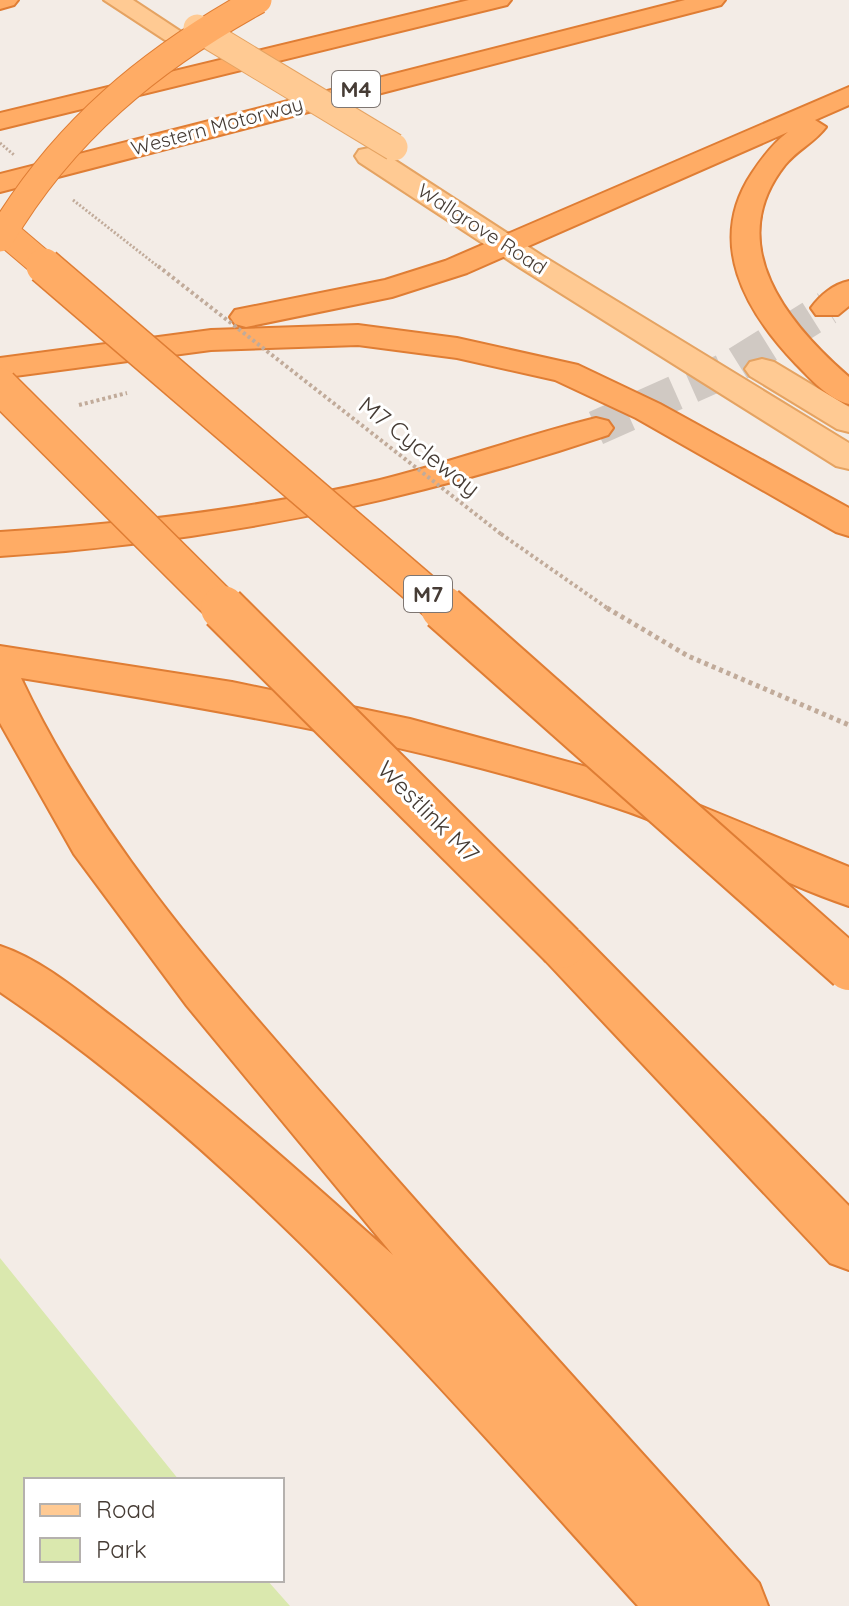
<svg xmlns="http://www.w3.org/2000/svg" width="849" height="1606" viewBox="0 0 849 1606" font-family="Quicksand,sans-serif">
	<rect width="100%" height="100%" fill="#f3ece6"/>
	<!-- green -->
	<polygon fill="#dae8ae" points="0,1258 179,1480 26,1480 26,1580 267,1580 290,1606 0,1606"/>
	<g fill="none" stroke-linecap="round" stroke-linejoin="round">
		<!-- highway-tunnel -->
		<polyline stroke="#d0c9c3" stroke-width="35" stroke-dasharray="35 17" stroke-linecap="butt" points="596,428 731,368 827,308"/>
		<!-- major casing -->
		<g stroke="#e5a362" stroke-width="4">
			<g id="major">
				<polygon points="104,0 133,0 186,35 183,40 165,40"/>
				<polygon points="369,148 379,150 541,255 849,443 849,469 836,466 519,267 359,162 355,156 359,150"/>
				<polygon points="762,359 774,362 849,407 849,432 837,429 750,376 745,369 750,362"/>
			</g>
		</g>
		<!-- highway casing -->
		<g stroke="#df7d34" stroke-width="4">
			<g id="highway">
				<polygon points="0,0 18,0 14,5 0,9"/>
				<polygon points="469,0 511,0 507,5 0,129 0,113"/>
				<polygon points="685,0 725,0 721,5 0,192 0,174"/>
				<path d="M849,87V105L815,120L826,127C815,142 797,150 785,165C722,245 788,324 849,377V404C828,399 811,379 796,364C745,311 706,242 752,173C762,158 773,143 788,132L467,273L392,297L246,327L235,324L230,317L235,310L385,280L445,261Z"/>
				<path d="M849,281V306L838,315H816L811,308C820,295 834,284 849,281Z"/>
				<polygon points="358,325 457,338 578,365 660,404 849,508 849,536 836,532 636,418 555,380 457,358 358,345 211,350 0,378 0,358 211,330"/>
				<path d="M596,418L608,421L613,428L608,435C409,502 209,543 0,556V532C128,524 255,509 380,480C453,462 523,436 596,418Z"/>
				<path d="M0,646L232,682L410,719L642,782L849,867V906C768,879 694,833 614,807C421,744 220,710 21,678C98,842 218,975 336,1110C475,1270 618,1426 759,1583L768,1606H638C440,1388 246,1158 0,992V946C45,961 85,997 123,1025C217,1098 304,1176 393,1255L187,1006L74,854L0,723Z"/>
				<polygon points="562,926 579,932 849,1206 849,1270 830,1263 545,960 538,946 545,932"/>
			</g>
		</g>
		<!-- path-far1 -->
		<g stroke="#c1ab9a" stroke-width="4" stroke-dasharray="3 3" stroke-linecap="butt">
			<polyline points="79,405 127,393"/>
			<polyline points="501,534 610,610"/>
		</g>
		<!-- path -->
		<polyline stroke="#c1ab9a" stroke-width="5" stroke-dasharray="4 4" stroke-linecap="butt" points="607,608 688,656 849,725"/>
		<!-- major -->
		<use href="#major" fill="#ffca93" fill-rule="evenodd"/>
		<!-- highway -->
		<use href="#highway" fill="#ffac65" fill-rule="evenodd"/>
		<!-- major-bridge casing -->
		<g stroke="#e5a362" stroke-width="29" stroke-linecap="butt">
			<polyline id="major-bridge" points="197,28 394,147"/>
		</g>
		<!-- highway-bridge-far2 casing -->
		<g stroke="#df7d34" stroke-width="29" stroke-linecap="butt">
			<g id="highway-bridge-far2">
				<polyline points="0,228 47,268"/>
				<path d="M0,238C63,131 151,59 258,0"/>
			</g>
		</g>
		<!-- highway-bridge-far1 casing -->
		<g stroke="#df7d34" stroke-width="38" stroke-linecap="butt">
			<g id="highway-bridge-far1">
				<polyline points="44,266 445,610"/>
				<polyline points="0,386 225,610"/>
			</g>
		</g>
		<!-- highway-bridge casing -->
		<g stroke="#df7d34" stroke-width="48" stroke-linecap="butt">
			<g id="highway-bridge">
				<polyline points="223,608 562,946"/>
				<polyline points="443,608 849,968"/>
			</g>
		</g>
		<!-- path-bridge-far1 -->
		<g stroke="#c1ab9a" stroke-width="3" stroke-dasharray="2 2" stroke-linecap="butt">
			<polyline points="0,143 14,155"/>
			<polyline points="73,200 160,268"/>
		</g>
		<!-- path-bridge -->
		<polyline stroke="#c1ab9a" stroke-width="4" stroke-dasharray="3 3" stroke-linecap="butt" points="158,266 501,534"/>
		<!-- major-bridge -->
		<use href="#major-bridge" stroke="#ffca93" stroke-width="27"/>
		<!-- highway-bridge-far2 -->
		<use href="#highway-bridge-far2" stroke="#ffac65" stroke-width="27"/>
		<!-- highway-bridge-far1 -->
		<use href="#highway-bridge-far1" stroke="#ffac65" stroke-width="35"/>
		<!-- highway-bridge -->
		<use href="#highway-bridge" stroke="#ffac65" stroke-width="44"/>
	</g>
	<g text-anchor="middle" stroke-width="6" stroke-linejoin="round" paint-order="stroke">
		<!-- far-street labels -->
		<g font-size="20" fill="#463c35" stroke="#fff">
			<text transform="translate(217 126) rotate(-15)" y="7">Western Motorway</text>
			<text transform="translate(482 229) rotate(33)" y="7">Wallgrove Road</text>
		</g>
		<!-- shield labels -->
		<g fill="#fff" stroke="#7e7672" stroke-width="2">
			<rect x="332" y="71" width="48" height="36" rx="6"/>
			<rect x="404" y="576" width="48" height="36" rx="6"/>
		</g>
		<g font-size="22" font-weight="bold" fill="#463c35">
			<text x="356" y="97">M4</text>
			<text x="428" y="602">M7</text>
		</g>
		<!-- street labels -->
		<g font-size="24" fill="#463c35" stroke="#fff">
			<text transform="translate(419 447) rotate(38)" y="8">M7 Cycleway</text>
			<text transform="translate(428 812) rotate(45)" y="8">Westlink M7</text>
		</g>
	</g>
	<!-- legend -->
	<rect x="24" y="1478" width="260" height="104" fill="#ffffff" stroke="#b5b1ae" stroke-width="2"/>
	<rect x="40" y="1504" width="40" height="12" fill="#ffca93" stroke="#b5b1ae" stroke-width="2"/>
	<text x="96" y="1518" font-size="24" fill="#463c35">Road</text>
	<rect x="40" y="1538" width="40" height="24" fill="#dae8ae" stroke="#b5b1ae" stroke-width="2"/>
	<text x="96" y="1558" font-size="24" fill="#463c35">Park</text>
</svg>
